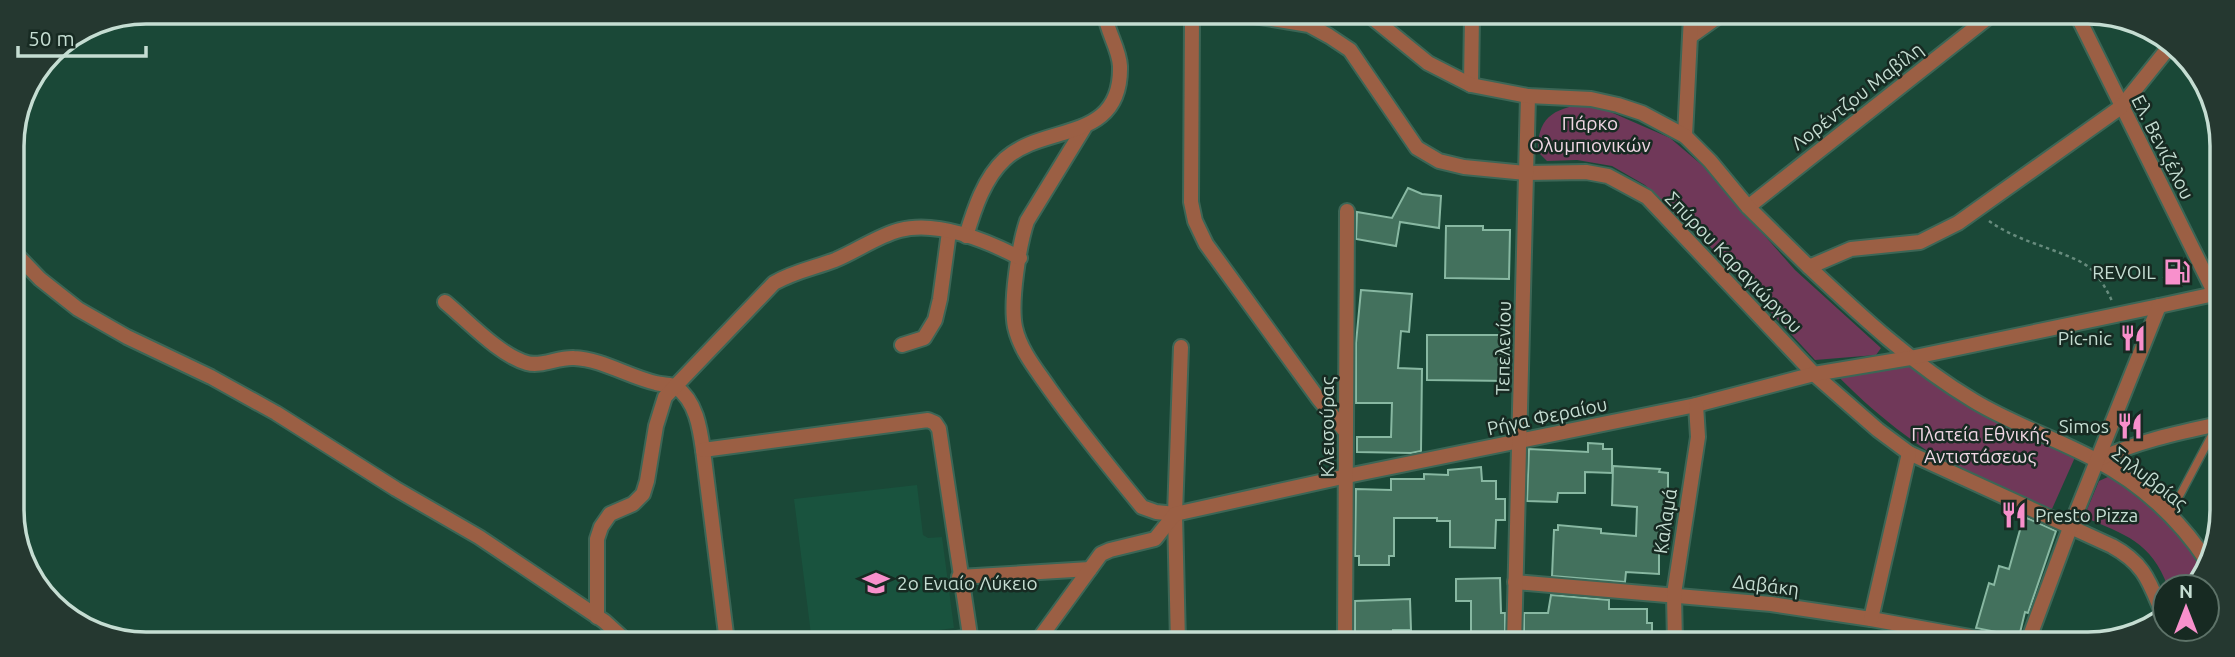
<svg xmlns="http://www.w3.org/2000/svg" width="2235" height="657" viewBox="0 0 2235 657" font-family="Ubuntu,sans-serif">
	<rect width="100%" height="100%" fill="#1a4837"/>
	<!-- built -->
	<polygon fill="#19533e" points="917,485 923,535 928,538 942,537 954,628 850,642 812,642 794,499"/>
	<!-- green -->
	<g fill="#703859">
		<path d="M1590,103L1670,138L1703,166L1795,270L1881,348L1876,355L1815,360L1703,239L1645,185L1612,166L1577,160L1547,161L1538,152C1537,114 1557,108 1590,103Z"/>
		<path d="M1914,361L2076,455L2052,509C2024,498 1993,489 1967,475C1918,448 1872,412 1834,372Z"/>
		<path d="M2110,476L2168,521L2203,568L2191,587H2168C2151,541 2125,535 2084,517L2099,481Z"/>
	</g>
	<!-- building -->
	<g fill="#43715d" stroke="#88b8a2" stroke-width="2">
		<polygon points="1408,188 1422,194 1441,196 1439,228 1400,222 1396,246 1356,239 1357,212 1392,218"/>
		<polygon points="1446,226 1483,226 1483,230 1510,230 1509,279 1445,278"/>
		<polygon points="2171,260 2190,268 2182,285 2164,277"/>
		<polygon points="1361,290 1412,294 1409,332 1401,331 1398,368 1422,369 1421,451 1411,453 1357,452 1357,437 1391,437 1392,403 1356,403 1356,343"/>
		<polygon points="1427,335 1510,335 1510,381 1427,380"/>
		<polygon points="1588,443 1603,444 1603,449 1612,449 1612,473 1585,472 1585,493 1558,493 1557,502 1527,501 1529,449 1588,452"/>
		<polygon points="1613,466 1660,469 1659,472 1668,473 1668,549 1659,548 1659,574 1626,572 1625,582 1552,576 1554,530 1558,530 1558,525 1601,529 1601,533 1636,536 1637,507 1612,505"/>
		<polygon points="1481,467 1482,481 1496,481 1496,499 1505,499 1505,520 1496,520 1495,548 1450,547 1450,521 1437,521 1437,518 1394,518 1394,556 1389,556 1389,565 1359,565 1359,556 1355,556 1356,489 1391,490 1391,479 1424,479 1424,474 1448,475 1448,470"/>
		<polygon points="2027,518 2056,531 2028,613 2025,612 2018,641 2011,635 1976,628 1989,583 1994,585 1999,566 2009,569 2020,530"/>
		<polygon points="1500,578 1501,613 1505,613 1505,634 1471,634 1471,601 1456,601 1456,579"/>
		<polygon points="1551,595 1609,600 1609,609 1647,609 1647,623 1652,623 1652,637 1649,637 1649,641 1584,643 1584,635 1548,635 1548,638 1545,638 1545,643 1524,643 1524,613 1548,613"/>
		<polygon points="1410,599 1411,630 1393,630 1393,643 1355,643 1355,601"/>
	</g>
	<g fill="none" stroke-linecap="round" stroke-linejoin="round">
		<!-- service casing -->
		<g stroke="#3c6656" stroke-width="10">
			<polyline id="service" points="2170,514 2217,425"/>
		</g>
		<!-- minor casing -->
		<g stroke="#3c6656" stroke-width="18">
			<g id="minor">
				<polyline points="1192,15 1191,202 1195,221 1206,244 1318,398 1346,432"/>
				<path d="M1248,15L1309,25L1329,36L1350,50L1417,148L1439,161L1464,167L1526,173L1586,172L1608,176L1647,197L1814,374L1878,430L1909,453L2112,546C2147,565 2150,585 2165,619"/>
				<polyline points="2078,17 2219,302"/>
				<polyline points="1691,36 1719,16"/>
				<polyline points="1471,85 1472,15"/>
				<path d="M1084,128L1027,221C1019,245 1010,302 1015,327C1020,350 1036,369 1049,388C1078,429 1110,468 1142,507L1156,512L1175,514L1181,347"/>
				<polyline points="1685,136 1691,16"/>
				<polyline points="1748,207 1990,16"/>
				<path d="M966,236C974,210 984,178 1005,159C1044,123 1122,144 1120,66C1119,48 1107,32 1105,14"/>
				<polyline points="13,251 40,279 78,309 127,337 211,377 276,413 396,489 479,537 604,621 626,641"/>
				<path d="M1809,267C1861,316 1912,364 1974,401C2012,424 2055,438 2094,459C2140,483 2179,519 2207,561"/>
				<path d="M445,302C468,321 499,355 527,363C542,367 558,357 574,358C602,359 629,377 656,383C662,385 672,384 676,387C696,401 700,428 703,450L727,642"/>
				<polyline points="902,345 924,338 935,320 940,299 949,232"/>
				<polyline points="703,450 928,420 935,423 939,429 971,642"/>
				<path d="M2097,460C2136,442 2176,433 2219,424"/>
				<polyline points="1175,514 1178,643"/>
				<polyline points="959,577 1090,569"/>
				<polyline points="1515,582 1771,604 1871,619 2009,644"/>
				<path d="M597,617V539L601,527L610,514L633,504L643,494L647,481L656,426L665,397L774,283C795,271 814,268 835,260C857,251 877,236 900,230C937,220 988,241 1020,258"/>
				<polyline points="1871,619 1909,453"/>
				<polyline points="938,642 970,637"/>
				<polyline points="1009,642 1039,639 1101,554 1110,550 1155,539 1175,514 1347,476 1696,405 1814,374 1910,358 2159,306"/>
				<polyline points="1345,643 1347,211"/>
				<polyline points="1514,643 1528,96"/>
				<polyline points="1675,644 1674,594 1698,437 1696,405"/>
			</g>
		</g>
		<!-- tertiary casing -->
		<g stroke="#3c6656" stroke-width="18">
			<g id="tertiary">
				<polyline points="1369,15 1428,63 1471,85 1528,96 1591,99 1618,105 1642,113 1685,136 1710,161 1748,207 1809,267 1851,249 1920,242 1958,223 2121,107 2170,46"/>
				<polyline points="2027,644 2070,528 2159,306 2219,293"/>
			</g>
		</g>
		<!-- path -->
		<path stroke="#678b7d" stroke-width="2.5" stroke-dasharray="3.5 3.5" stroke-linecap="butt" d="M1989,221C2017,241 2051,247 2081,262C2096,270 2105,286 2112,301"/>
		<!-- service -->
		<use href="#service" stroke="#9b5f44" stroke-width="7"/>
		<!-- minor -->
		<use href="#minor" stroke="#9b5f44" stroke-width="14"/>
		<!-- tertiary -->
		<use href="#tertiary" stroke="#9b5f44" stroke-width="14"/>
	</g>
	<!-- icons -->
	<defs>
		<g id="fuel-bare" transform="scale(2.1)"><path d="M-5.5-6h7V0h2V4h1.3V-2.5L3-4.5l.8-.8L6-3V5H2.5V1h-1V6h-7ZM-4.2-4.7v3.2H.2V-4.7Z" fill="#f890cc" stroke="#172a22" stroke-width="2.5" paint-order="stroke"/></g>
		<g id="restaurant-bare" transform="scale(2.1)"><path d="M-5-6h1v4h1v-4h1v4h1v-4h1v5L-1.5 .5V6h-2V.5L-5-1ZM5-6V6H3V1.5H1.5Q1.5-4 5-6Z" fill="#f890cc" stroke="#172a22" stroke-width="2.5" paint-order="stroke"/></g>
		<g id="school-bare" transform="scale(2.1)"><path d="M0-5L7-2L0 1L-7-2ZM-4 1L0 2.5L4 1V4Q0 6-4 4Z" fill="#f890cc" stroke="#172a22" stroke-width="2.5" paint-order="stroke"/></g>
	</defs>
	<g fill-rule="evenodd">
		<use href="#fuel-bare" x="2177" y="272"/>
		<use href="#restaurant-bare" x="2133" y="338"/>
		<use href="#restaurant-bare" x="2130" y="426"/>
		<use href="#restaurant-bare" x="2014" y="515"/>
		<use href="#school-bare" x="876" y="583"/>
	</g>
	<g text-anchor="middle" stroke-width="5" stroke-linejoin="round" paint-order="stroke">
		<!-- street labels -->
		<g font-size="19" fill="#c5ddd2" stroke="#172a22">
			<text transform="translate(1857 96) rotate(-38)" y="7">Λορέντζου Μαβίλη</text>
			<text transform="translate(2163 147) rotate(63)" y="7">Ελ. Βενιζέλου</text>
			<text transform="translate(1734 262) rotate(46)" y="7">Σπύρου Καραγιώργου</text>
			<text transform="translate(1503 348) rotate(-89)" y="7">Τεπελενίου</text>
			<text transform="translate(1547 416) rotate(-12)" y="7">Ρήγα Φεραίου</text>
			<text transform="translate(1327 427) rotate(-90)" y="7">Κλεισούρας</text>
			<text transform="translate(2150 478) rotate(38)" y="7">Σηλυβρίας</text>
			<text transform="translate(1665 521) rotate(-81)" y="7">Καλαμά</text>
			<text transform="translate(1766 585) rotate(7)" y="7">Δαβάκη</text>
		</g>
		<!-- park labels -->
		<g font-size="19" fill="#f0d7e4" stroke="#172a22">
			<text x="1590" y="130">Πάρκο<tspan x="1590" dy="22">Ολυμπιονικών</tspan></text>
			<text x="1980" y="441">Πλατεία Εθνικής<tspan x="1980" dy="22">Αντιστάσεως</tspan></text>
		</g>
		<!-- poi labels -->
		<g font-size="19" fill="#c5ddd2" stroke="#172a22" text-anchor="end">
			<text x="2156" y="279">REVOIL</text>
			<text x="2112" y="345">Pic-nic</text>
			<text x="2109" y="433">Simos</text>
			<text x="2035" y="522" text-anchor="start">Presto Pizza</text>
			<text x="897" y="590" text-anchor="start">2ο Ενιαίο Λύκειο</text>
		</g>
	</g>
	<!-- crop -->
	<path d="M0 0H2235V657H0ZM146 24H2088A122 122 0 0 1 2210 146V510A122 122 0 0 1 2088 632H146A122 122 0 0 1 24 510V146A122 122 0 0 1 146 24Z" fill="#253830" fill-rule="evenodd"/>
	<path fill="none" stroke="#c5ddd2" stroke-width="3.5" d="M146 24H2088A122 122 0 0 1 2210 146V510A122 122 0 0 1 2088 632H146A122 122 0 0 1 24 510V146A122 122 0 0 1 146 24Z"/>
	<!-- north arrow -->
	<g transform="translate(2186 608)"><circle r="33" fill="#172a22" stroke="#5d7268" stroke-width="2"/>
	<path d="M0-5L12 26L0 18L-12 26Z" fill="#f890cc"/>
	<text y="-10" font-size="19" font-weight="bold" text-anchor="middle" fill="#c5ddd2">N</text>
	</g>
	<!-- scale -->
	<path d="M18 46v10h128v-10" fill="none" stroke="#c5ddd2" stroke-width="3.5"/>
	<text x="28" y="46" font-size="21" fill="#c5ddd2" stroke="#172a22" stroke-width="5" paint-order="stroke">50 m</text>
</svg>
